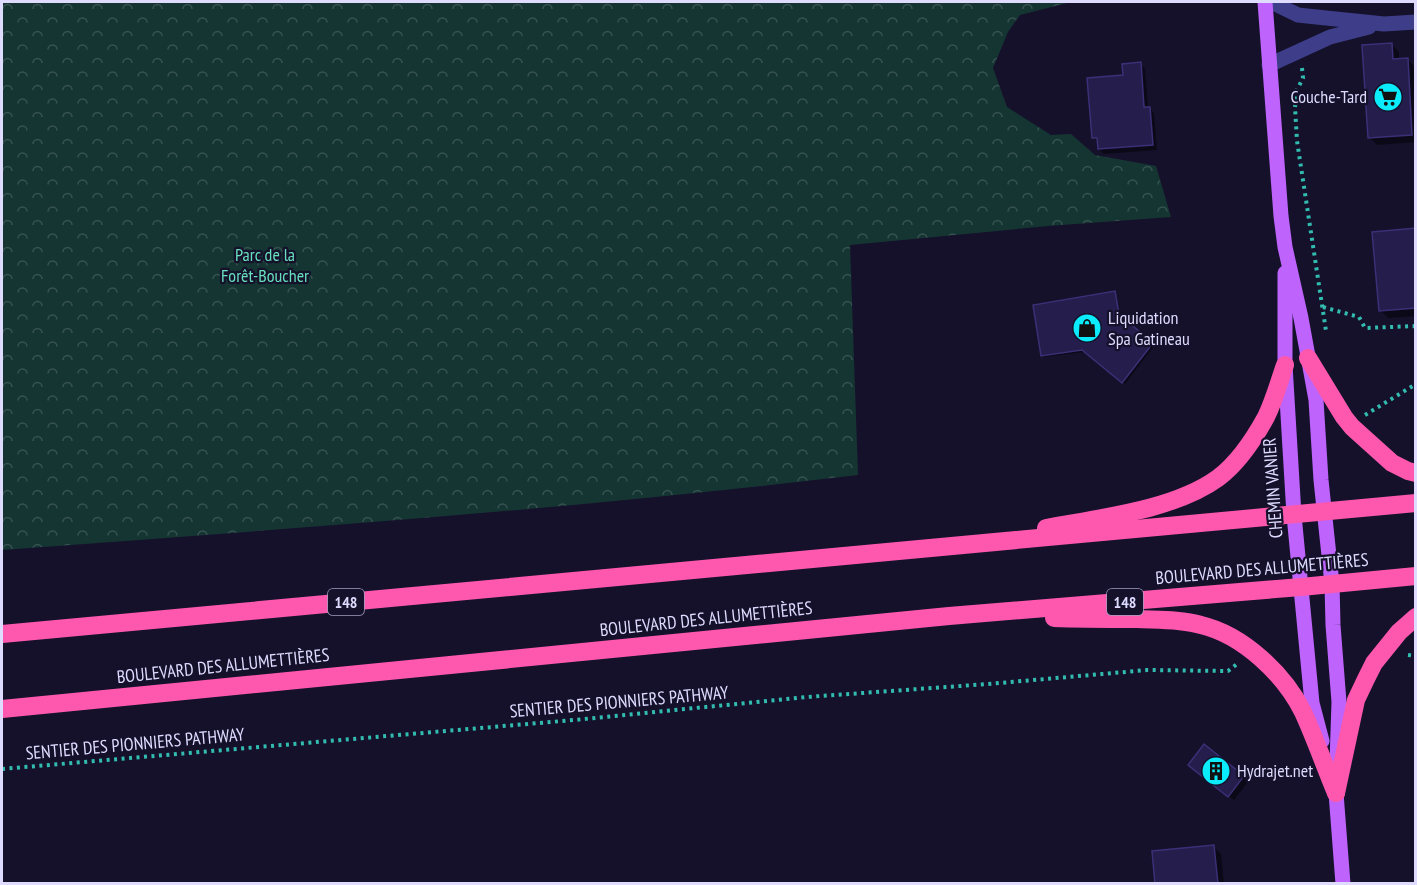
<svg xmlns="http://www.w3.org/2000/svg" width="1417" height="885" viewBox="0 0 1417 885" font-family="'PT Sans Narrow',sans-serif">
	<defs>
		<pattern id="forest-crowns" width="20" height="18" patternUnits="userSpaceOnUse" patternTransform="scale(1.5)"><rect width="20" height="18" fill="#143532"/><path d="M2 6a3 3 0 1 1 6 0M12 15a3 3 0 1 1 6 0" fill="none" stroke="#365251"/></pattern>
	</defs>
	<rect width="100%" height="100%" fill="#15112b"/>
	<!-- forest -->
	<path fill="url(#forest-crowns)" d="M2,2H1071L1020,15L1008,32L993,68L1007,107L1051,135L1071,134L1095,155L1156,166L1171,217L1048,226L850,245L858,475C574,509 287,529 2,550Z"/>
	<!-- shadow -->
	<g fill="#0007">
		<polygon points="1391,44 1399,52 1399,60 1407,59 1415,67 1416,142 1377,145 1369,137"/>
		<polygon points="1140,64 1145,69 1148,107 1154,113 1157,150 1104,154 1099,149 1099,143 1093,137 1124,77"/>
		<polygon points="1416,230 1416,316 1388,318 1380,310"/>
		<polygon points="1114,293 1116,295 1121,317 1154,346 1125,384 1085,352 1044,357 1042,355"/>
		<polygon points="1204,746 1248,782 1234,800 1195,770"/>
		<polygon points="1213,846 1221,854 1224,884 1157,884"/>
	</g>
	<!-- building -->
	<g fill="#251d4b" stroke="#3b3077" stroke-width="1.5">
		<polygon points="1392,43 1393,59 1408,58 1412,135 1368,138 1362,45"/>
		<polygon points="1141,62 1144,107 1150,107 1153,145 1098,149 1097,138 1092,138 1087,78 1123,75 1122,64"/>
		<polygon points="1416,228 1416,308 1379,311 1372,232"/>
		<polygon points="1115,291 1119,314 1153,343 1122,383 1082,350 1041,356 1033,305"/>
		<polygon points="1204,744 1244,776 1228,797 1188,765"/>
		<polygon points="1214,845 1218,884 1155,884 1152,851"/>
	</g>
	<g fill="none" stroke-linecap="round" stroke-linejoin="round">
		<!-- path -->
		<g stroke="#32bcaf" stroke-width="4" stroke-dasharray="3 4.5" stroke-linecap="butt">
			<polyline points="1302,68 1303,78 1297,90 1295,107 1297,141 1326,331"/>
			<polyline points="1323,307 1359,317 1365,328 1416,326"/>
			<polyline points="1365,415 1416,384"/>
			<polyline points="1408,655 1416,656"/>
			<polyline points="2,769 574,720 807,697 988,684 1102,674 1147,670 1228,671 1237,664"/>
		</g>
		<!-- minor -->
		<g stroke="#3d3d89" stroke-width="15">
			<polyline points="1271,2 1298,15 1307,16 1384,24 1416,22"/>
			<polyline points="1269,65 1330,37 1369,27"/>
		</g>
		<!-- major -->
		<g stroke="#be64fd" stroke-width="15">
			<polyline points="1265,2 1281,216 1285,247 1301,318 1316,400 1321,480 1332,584 1333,625 1339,702 1336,793 1343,884"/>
			<polyline points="1285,273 1285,365 1294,515 1312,703 1322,741"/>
		</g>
		<!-- highway -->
		<g stroke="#fd58ad" stroke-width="18">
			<polyline points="1308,358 1344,417 1352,427 1392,463 1408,471 1416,473"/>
			<path d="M1046,528C1099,518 1174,510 1218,478C1238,463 1254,439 1266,417C1274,401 1279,382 1285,365"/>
			<path d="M1054,618C1081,619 1109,619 1137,619C1158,620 1180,619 1201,625C1243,635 1284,674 1303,712C1315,738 1325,767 1336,793"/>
			<polyline points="2,634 1416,503"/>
			<polyline points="2,709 949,616 1301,587 1416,576"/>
			<polyline points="1336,793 1356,700 1366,679 1374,663 1399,632 1416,617"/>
		</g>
	</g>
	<!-- icons -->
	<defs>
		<g id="supermarket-disc" transform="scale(1.5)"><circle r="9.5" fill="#0aecfc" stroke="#15112b"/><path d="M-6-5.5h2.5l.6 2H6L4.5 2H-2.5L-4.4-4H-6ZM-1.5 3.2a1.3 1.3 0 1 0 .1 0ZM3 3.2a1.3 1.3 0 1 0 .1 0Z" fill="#111"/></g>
		<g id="shop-disc" transform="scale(1.5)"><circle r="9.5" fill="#0aecfc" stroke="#15112b"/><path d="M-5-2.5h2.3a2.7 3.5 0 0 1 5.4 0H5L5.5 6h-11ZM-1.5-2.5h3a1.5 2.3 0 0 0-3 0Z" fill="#111"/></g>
		<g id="building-disc" transform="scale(1.5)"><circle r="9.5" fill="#0aecfc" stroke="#15112b"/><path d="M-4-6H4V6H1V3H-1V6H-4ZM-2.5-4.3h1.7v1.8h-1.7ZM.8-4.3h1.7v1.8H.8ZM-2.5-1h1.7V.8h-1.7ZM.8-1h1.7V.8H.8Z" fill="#111"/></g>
	</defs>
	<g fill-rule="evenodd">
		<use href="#supermarket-disc" x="1388" y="97"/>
		<use href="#shop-disc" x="1087" y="328"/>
		<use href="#building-disc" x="1216" y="771"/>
	</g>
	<g text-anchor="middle" stroke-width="4.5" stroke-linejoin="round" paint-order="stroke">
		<!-- shield labels -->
		<g fill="#15112b" stroke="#a29ebf" stroke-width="1.5">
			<rect x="328" y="589" width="36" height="26" rx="4.5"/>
			<rect x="1107" y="589" width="36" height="26" rx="4.5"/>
		</g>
		<g font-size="16" font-weight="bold" fill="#dedbff">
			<text x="346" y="608">148</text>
			<text x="1125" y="608">148</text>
		</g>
		<!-- poi labels -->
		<g font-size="18" fill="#dedbff" stroke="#15112b" text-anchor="start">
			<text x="1367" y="103" text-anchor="end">Couche-Tard</text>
			<text x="1108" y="324">Liquidation<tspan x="1108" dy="21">Spa Gatineau</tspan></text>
			<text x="1237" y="777">Hydrajet.net</text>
		</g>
		<!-- park labels -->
		<g font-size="18" fill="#66e0bd" stroke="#15112b">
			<text x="265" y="261">Parc de la<tspan x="265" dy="21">Forêt-Boucher</tspan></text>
		</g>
		<!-- street labels -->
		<g font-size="18" fill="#dedbff" stroke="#15112b">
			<text transform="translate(1273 488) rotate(-94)" y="6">CHEMIN VANIER</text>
			<text transform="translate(1262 569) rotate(-5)" y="6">BOULEVARD DES ALLUMETTIÈRES</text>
			<text transform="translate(706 619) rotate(-6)" y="6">BOULEVARD DES ALLUMETTIÈRES</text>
			<text transform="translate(223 666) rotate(-6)" y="6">BOULEVARD DES ALLUMETTIÈRES</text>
			<text transform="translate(619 702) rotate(-5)" y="6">SENTIER DES PIONNIERS PATHWAY</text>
			<text transform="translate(135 744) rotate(-5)" y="6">SENTIER DES PIONNIERS PATHWAY</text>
		</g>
	</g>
	<!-- border -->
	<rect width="1417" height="885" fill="none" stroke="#dedbff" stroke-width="6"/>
</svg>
